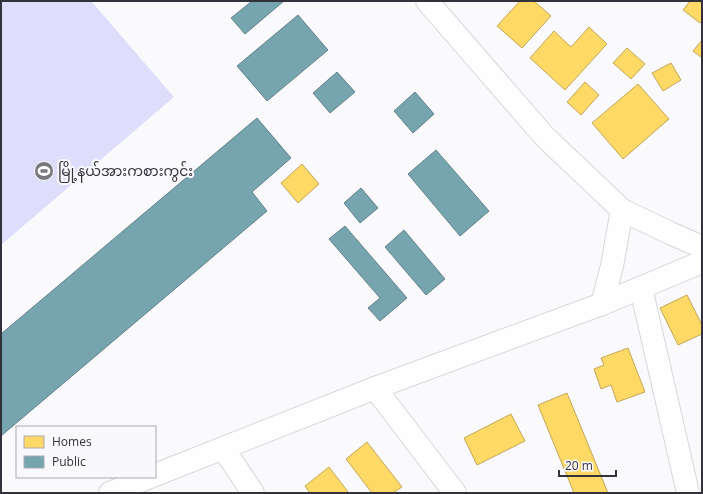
<svg xmlns="http://www.w3.org/2000/svg" width="703" height="494" viewBox="0 0 703 494" font-family="'Open Sans','Noto Sans Myanmar',sans-serif">
	<rect width="100%" height="100%" fill="#fafafc"/>
	<!-- garden -->
	<polygon fill="#dedefc" points="1,1 91,1 174,97 1,245"/>
	<!-- homes -->
	<g fill="#ffd966" stroke="#c2a759">
		<polygon points="520,1 534,1 551,16 522,48 497,26"/>
		<polygon points="690,1 699,1 702,3 702,21 700,23 683,10"/>
		<polygon points="589,27 607,44 565,90 530,58 554,31 571,47"/>
		<polygon points="702,40 702,58 693,51"/>
		<polygon points="627,48 645,64 631,79 613,63"/>
		<polygon points="671,63 681,80 663,91 652,73"/>
		<polygon points="585,82 599,95 581,115 567,102"/>
		<polygon points="638,84 669,119 623,159 592,123"/>
		<polygon points="302,164 319,184 298,203 281,183"/>
		<polygon points="687,295 702,325 702,334 678,345 660,308"/>
		<polygon points="628,348 645,392 617,402 611,385 601,389 594,369 604,365 601,358"/>
		<polygon points="567,393 608,493 574,493 538,405"/>
		<polygon points="511,414 525,441 477,465 464,438"/>
		<polygon points="367,442 402,487 393,493 372,493 346,459"/>
		<polygon points="329,467 349,493 310,493 305,486"/>
	</g>
	<!-- public -->
	<g fill="#76a5af" stroke="#62828c">
		<polygon points="252,1 284,1 245,34 231,18"/>
		<polygon points="298,15 328,50 267,101 237,66"/>
		<polygon points="337,72 355,92 330,113 313,93"/>
		<polygon points="415,92 434,114 413,133 394,111"/>
		<polygon points="257,118 291,158 252,192 267,211 1,436 1,334"/>
		<polygon points="436,150 489,211 460,236 408,174"/>
		<polygon points="361,188 378,208 360,223 344,203"/>
		<polygon points="345,226 407,298 380,321 368,308 380,298 329,239"/>
		<polygon points="404,230 445,279 426,295 385,247"/>
	</g>
	<g fill="none" stroke-linecap="round" stroke-linejoin="round">
		<!-- minor casing -->
		<g stroke="#d7d7dc" stroke-width="24">
			<g id="minor">
				<polyline points="641,288 688,493"/>
				<polyline points="375,388 455,493"/>
				<polyline points="223,448 253,493"/>
				<polyline points="155,475 375,388 602,304 702,262"/>
				<polyline points="110,493 150,477"/>
			</g>
		</g>
		<!-- major casing -->
		<g stroke="#d7d7dc" stroke-width="24">
			<g id="major">
				<polyline points="427,1 545,137 622,210 670,233 702,247"/>
				<polyline points="602,304 612,266 622,210"/>
			</g>
		</g>
		<!-- minor -->
		<use href="#minor" stroke="#fefeff" stroke-width="22"/>
		<!-- major -->
		<use href="#major" stroke="#fefeff" stroke-width="22"/>
	</g>
	<!-- icons -->
	<defs>
		<g id="stadium-disc" transform="scale(1)"><circle r="9.5" fill="#79787e" stroke="#f9f9fd"/><path d="M0-5a6.5 5 0 1 0 0 10a6.5 5 0 1 0 0-10ZM-3.5-1.8h7v3.6h-7Z" fill="#fff"/></g>
	</defs>
	<g fill-rule="evenodd">
		<use href="#stadium-disc" x="44" y="171"/>
	</g>
	<g text-anchor="middle" stroke-width="4" stroke-linejoin="round" paint-order="stroke">
		<!-- poi labels -->
		<g font-size="14" fill="#33323a" stroke="#f9f9fd" text-anchor="start">
			<text x="58" y="176">မြို့နယ်အားကစားကွင်း</text>
		</g>
	</g>
	<!-- border -->
	<rect width="703" height="494" fill="none" stroke="#33323a" stroke-width="4"/>
	<!-- legend -->
	<rect x="16" y="426" width="140" height="52" fill="#f9f9fd" stroke="#aaa9af"/>
	<rect x="24" y="436" width="20" height="12" fill="#ffd966" stroke="#aaa9af"/>
	<text x="52" y="446" font-size="12" fill="#33323a">Homes</text>
	<rect x="24" y="456" width="20" height="12" fill="#76a5af" stroke="#aaa9af"/>
	<text x="52" y="466" font-size="12" fill="#33323a">Public</text>
	<!-- scale -->
	<path d="M559 470v6h57v-6" fill="none" stroke="#33323a" stroke-width="2"/>
	<text x="565" y="470" font-size="12" fill="#33323a" stroke="#f9f9fd" stroke-width="3" paint-order="stroke">20 m</text>
</svg>
